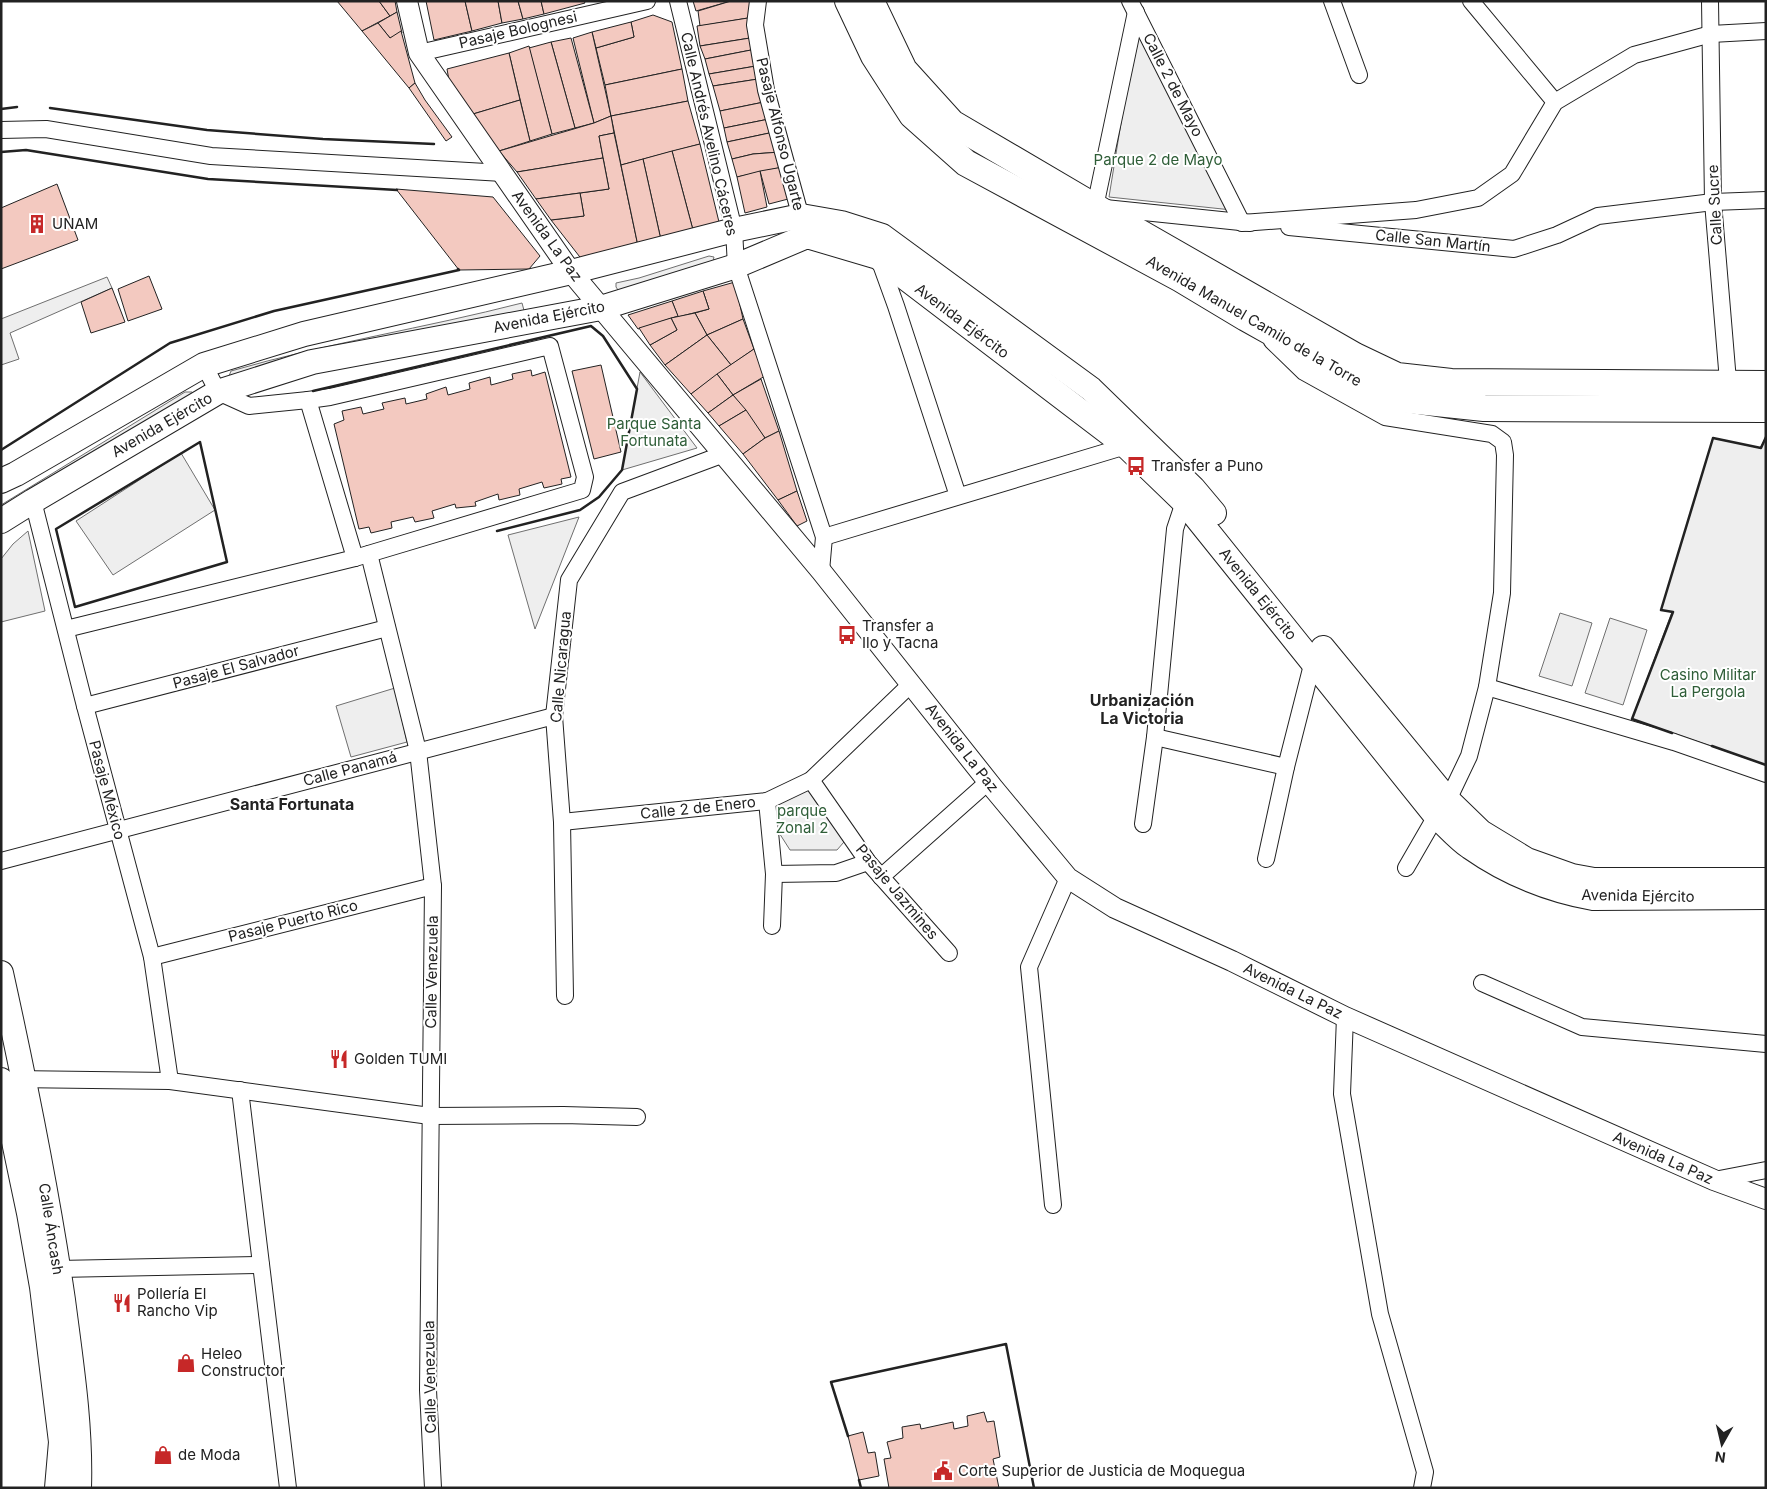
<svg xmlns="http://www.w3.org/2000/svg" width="1767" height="1489" viewBox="0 0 1767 1489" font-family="Inter,sans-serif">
	<rect width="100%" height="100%" fill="#fff"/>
	<!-- green -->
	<g fill="#eee" stroke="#6f6f6f">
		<polygon points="1137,24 1232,210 1109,197"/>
		<polygon points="709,256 714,257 713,261 623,291 618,290 616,287 616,283 639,278"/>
		<polygon points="107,277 112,288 10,333 19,359 1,365 1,319"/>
		<path d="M522,303L525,314L231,380L229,376L231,371C327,343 425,328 522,303Z"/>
		<polygon points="640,372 697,448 622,470"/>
		<polygon points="185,392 192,392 196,396 1,517 1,505"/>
		<polygon points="1766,437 1766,765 1632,719 1672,612 1661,610 1713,438 1760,448"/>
		<polygon points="181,453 215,510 113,575 76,521"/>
		<polygon points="579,517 535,629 508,535"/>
		<polygon points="28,531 45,611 1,622 1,559 13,544"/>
		<polygon points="1560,613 1592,623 1572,686 1539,676"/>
		<polygon points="1610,618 1647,630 1623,705 1585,693"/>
		<polygon points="395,688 407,742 351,757 336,706"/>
		<polygon points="803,786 816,796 850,835 837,850 790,850 776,828 774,800"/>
	</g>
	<!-- building -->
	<g fill="#f3c9c0" stroke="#222">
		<polygon points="337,1 379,1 390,16 362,31"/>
		<polygon points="379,1 395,1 397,12 390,16"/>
		<polygon points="426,1 465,1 472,31 434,40"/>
		<polygon points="465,1 498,1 502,23 472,31"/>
		<polygon points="498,1 518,1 523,19 502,23"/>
		<polygon points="518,1 541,1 544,14 523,19"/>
		<polygon points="541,1 584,1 585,3 544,14"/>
		<polygon points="693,1 731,1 696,11"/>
		<polygon points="731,1 751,1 748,18 700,26 698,11"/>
		<polygon points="397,12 402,33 390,38 378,23"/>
		<polygon points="653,15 672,22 682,69 605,85 596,48 634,37 631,22"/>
		<polygon points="748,18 750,38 700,46 697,26"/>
		<polygon points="631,22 634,37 596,48 592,32"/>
		<polygon points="378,23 390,38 401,31 415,83 409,88 362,31"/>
		<polygon points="592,32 611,116 594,123 573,38"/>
		<polygon points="571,38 594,123 575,128 551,42"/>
		<polygon points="750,38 751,50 705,59 700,46"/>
		<polygon points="551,42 575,128 552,134 529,48"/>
		<polygon points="529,46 552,134 530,141 509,53"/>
		<polygon points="751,50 756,66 709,74 705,59"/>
		<polygon points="509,53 520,100 473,114 450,86 447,69"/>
		<polygon points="756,66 758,79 713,86 709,74"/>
		<polygon points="682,69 688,101 611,116 605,85"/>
		<polygon points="758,79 764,102 720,111 713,86"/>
		<polygon points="415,83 425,100 452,137 446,141 409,88"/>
		<polygon points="520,100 530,141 499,151 473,114"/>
		<polygon points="688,101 700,144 621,165 611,116"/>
		<polygon points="764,102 769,119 724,128 720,111"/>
		<polygon points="611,116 614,133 599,136 603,158 517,172 499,151 594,123"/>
		<polygon points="769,119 774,132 727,142 724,128"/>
		<polygon points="774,132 780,152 753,154 732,159 727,142"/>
		<polygon points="614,133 638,246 583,261 551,220 584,216 580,193 609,189 599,136"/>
		<polygon points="700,144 719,222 693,230 672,151"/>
		<polygon points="672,151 693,230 661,240 643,159"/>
		<polygon points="780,152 783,167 737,177 732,159 753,154"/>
		<polygon points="603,158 609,189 536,199 517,172"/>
		<polygon points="643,159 661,240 638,246 621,165"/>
		<polygon points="783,167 792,198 769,204 760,171"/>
		<polygon points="760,171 767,207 745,213 737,177"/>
		<polygon points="57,184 78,240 1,269 1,208"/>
		<polygon points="396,189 493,197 540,256 529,269 459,270"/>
		<polygon points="580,193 584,216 551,220 536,199"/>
		<polygon points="149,276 162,309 128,321 118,289"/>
		<polygon points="735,282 743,319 707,335 695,313 709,309 703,291"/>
		<polygon points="112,288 125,322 91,333 81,302"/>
		<polygon points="703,291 709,309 678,317 672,301"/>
		<polygon points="672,301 678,316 638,329 628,315"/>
		<polygon points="695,313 707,335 665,365 650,345 677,330 671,318"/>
		<polygon points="671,318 677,330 650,345 639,328"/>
		<polygon points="743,319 754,349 731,365 707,335"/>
		<polygon points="707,335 731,365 691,394 665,365"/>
		<polygon points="754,349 765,376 733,395 717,374"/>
		<polygon points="601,365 621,452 594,459 572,371"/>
		<polygon points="531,370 532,376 545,372 571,477 561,479 562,484 544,488 542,482 519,489 520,495 499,500 498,494 475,502 476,506 456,508 455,504 432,511 434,518 415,522 413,517 391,522 392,528 371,533 369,527 359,529 334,424 344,420 342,411 361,407 363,414 384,409 382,403 405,398 406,404 427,399 426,394 446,387 448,395 470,389 469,383 490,377 491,385 513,379 512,374"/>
		<polygon points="717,374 733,395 708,413 691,394"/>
		<polygon points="761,379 779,431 765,438 733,395"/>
		<polygon points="733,395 746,410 719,426 708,413"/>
		<polygon points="746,410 765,438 743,454 719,426"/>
		<polygon points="779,431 797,491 778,500 743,454 765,438"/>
		<polygon points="797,491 807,521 797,526 778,500"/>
		<polygon points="984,1412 987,1422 994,1421 1000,1457 993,1459 999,1488 889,1488 884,1459 891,1458 887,1442 903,1438 902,1427 920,1424 921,1429 953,1422 954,1429 968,1426 967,1416"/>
		<polygon points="863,1432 868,1453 875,1452 879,1476 859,1480 848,1436"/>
	</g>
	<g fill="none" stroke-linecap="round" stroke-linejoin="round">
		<!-- minor casing -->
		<g stroke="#222" stroke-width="18">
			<g id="minor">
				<polyline points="678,1 734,230 736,266 824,537 821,571"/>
				<polyline points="758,1 755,25 766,90 803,225"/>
				<polyline points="1130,1 1242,223 1416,210 1478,198 1512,174 1555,102 1634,55 1711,34 1766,31"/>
				<polyline points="1332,1 1359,75"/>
				<polyline points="1471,1 1555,102"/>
				<polyline points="1710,1 1713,202 1729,393"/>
				<polyline points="419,53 647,1"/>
				<polyline points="1,130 46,129 211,156 503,173"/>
				<polyline points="1105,208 1250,223"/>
				<polyline points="1091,215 1095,207 1136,12"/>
				<polyline points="1289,227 1514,249 1557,235 1598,216 1713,202 1766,200"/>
				<polyline points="879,259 896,306 958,496"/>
				<polyline points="1272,341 1304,372 1385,417 1492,434 1503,442 1505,455 1502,593 1487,687 1469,756 1448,800 1436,816 1406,868"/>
				<polyline points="204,365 218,392 249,406 308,400 355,558"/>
				<polyline points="33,501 85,706 152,957 170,1081"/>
				<polyline points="824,537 1126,446"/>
				<polyline points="369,554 418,751 433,886 428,1390 433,1488"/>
				<polyline points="66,629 355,558 582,490 585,477 550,346 330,397 308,400"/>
				<polyline points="1487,687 1674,742 1766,774"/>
				<polyline points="85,706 387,628"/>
				<polyline points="1155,737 1286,767"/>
				<polyline points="811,780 868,862 949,953"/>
				<polyline points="767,801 774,874 772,926"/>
				<polyline points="562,822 767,801 811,780 911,684"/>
				<polyline points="1143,824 1155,737 1175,529 1184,502 1189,495"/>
				<polyline points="1266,859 1286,767 1313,661 1315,657"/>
				<polyline points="1,861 554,716"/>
				<polyline points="774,874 836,873 868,862"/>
				<polyline points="881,877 988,782"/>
				<polyline points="152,957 433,886"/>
				<polyline points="1482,983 1582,1027 1766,1044"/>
				<polyline points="565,996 562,822 554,716 569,580 622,492 724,454"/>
				<polyline points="1345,1017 1342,1094 1380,1314 1425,1472 1422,1488"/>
				<polyline points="13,1079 170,1081 430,1116 563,1115 637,1117"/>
				<polyline points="240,1090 288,1488"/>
				<polyline points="1714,1180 1766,1170"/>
				<polyline points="1053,1205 1029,967 1068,878"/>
				<polyline points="58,1269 261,1265"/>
			</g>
		</g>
		<!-- tertiary casing -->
		<g stroke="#222" stroke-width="22">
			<polyline id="tertiary" points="407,1 419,53 571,272 821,571 994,789 1068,878 1115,908 1232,961 1345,1017 1714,1180 1766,1199"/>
		</g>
		<!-- secondary casing -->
		<g stroke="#222" stroke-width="26">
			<g id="secondary">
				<polyline points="1,481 16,474 204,365 304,334 571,272 734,230 801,216 841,223 882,236 1091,389 1193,488 1214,513"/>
				<path d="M1,521L33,501L218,392L312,362L601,308L736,266L807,236L878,257L1126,446L1184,502L1436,816C1447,826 1458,839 1470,847C1507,873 1549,890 1593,898L1766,897"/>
				<polyline points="1323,648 1448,800 1481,832 1527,860 1572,876 1594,880 1766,880"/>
				<path d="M1,973C25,1082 47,1190 63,1300C71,1362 81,1425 79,1488"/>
				<polyline points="1,1080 29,1213 42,1287 61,1442 57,1488"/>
			</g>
		</g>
		<!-- primary casing -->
		<g stroke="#222" stroke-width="28">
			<g id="primary">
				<polyline points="848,1 874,56 912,115 966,163 1181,279 1246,318 1389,398 1484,408 1766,409"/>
				<polyline points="871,1 904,70 952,123 1095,207 1355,356 1397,376 1451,382 1766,384"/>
			</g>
		</g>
		<!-- minor -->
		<use href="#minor" stroke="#fff" stroke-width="16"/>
		<!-- tertiary -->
		<use href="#tertiary" stroke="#fff" stroke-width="20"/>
		<!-- secondary -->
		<use href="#secondary" stroke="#fff" stroke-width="24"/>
		<!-- primary -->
		<use href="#primary" stroke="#fff" stroke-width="26"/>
		<!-- wall -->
		<g stroke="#222" stroke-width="2.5">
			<polyline points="50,108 207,130 323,139 434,144"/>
			<polyline points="1,109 17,107"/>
			<polyline points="1,152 26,150 208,179 397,190"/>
			<polyline points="313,391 591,326 603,336 637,389 622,470 599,497 580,510 497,531"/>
			<polygon points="200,442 227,562 75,607 56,529"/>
			<polyline points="1,450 170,343 274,311 459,270 458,269"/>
			<polyline points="1672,733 1632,719 1673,612 1661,610 1713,438 1761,448 1766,437"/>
			<polyline points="1712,746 1766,765"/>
			<polyline points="848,1436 831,1382 1006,1344 1034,1488"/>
			<polyline points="859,1480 861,1488"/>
		</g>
	</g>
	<!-- icons -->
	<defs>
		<g id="building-bare" transform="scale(1.5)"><path d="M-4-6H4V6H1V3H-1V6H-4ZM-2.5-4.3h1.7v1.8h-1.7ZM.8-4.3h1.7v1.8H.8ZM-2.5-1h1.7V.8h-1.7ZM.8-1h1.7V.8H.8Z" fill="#c62828" stroke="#fff" stroke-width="2.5" paint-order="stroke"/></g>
		<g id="bus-bare" transform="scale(1.5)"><path d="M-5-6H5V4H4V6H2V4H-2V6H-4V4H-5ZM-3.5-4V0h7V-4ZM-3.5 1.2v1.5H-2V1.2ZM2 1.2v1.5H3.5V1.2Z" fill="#c62828" stroke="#fff" stroke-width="2.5" paint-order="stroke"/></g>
		<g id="restaurant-bare" transform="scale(1.5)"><path d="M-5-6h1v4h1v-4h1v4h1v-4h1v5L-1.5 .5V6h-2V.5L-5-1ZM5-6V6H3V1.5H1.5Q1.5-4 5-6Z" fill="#c62828" stroke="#fff" stroke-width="2.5" paint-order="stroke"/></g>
		<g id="shop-bare" transform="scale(1.5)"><path d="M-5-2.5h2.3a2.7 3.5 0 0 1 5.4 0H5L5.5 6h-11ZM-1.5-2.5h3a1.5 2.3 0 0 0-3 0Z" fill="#c62828" stroke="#fff" stroke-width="2.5" paint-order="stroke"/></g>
		<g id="civic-bare" transform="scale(1.5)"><path d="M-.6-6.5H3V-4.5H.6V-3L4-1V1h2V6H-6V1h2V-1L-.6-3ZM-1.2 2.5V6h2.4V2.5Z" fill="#c62828" stroke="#fff" stroke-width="2.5" paint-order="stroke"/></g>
	</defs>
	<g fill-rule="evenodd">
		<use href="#building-bare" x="37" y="224"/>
		<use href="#bus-bare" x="1136" y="466"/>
		<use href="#bus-bare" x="847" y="635"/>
		<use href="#restaurant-bare" x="339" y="1059"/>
		<use href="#restaurant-bare" x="122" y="1303"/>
		<use href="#shop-bare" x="186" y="1363"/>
		<use href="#shop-bare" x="163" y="1455"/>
		<use href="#civic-bare" x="943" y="1471"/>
	</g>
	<g text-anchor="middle" stroke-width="4" stroke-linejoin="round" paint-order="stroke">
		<!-- street labels -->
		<g font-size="15" fill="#222" stroke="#fff">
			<text transform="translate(518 30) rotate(-13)" y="5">Pasaje Bolognesi</text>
			<text transform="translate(1173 85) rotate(63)" y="5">Calle 2 de Mayo</text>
			<text transform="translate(709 134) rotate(77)" y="5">Calle Andrés Avelino Cáceres</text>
			<text transform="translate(780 134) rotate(76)" y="5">Pasaje Alfonso Ugarte</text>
			<text transform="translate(1715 205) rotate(-93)" y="5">Calle Sucre</text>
			<text transform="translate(547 236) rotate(54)" y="5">Avenida La Paz</text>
			<text transform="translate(1433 241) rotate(6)" y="5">Calle San Martín</text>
			<text transform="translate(549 317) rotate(-11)" y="5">Avenida Ejército</text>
			<text transform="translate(962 321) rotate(37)" y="5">Avenida Ejército</text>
			<text transform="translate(1254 321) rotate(30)" y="5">Avenida Manuel Camilo de la Torre</text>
			<text transform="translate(162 425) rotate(-30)" y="5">Avenida Ejército</text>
			<text transform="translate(1258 594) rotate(51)" y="5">Avenida Ejército</text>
			<text transform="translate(236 667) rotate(-15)" y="5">Pasaje El Salvador</text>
			<text transform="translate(561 667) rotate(-85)" y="5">Calle Nicaragua</text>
			<text transform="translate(962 748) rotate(52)" y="5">Avenida La Paz</text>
			<text transform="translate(350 769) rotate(-15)" y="5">Calle Panamá</text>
			<text transform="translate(107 790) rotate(75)" y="5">Pasaje México</text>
			<text transform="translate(698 808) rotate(-6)" y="5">Calle 2 de Enero</text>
			<text transform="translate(897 892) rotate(50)" y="5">Pasaje Jazmines</text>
			<text transform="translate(1638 896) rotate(1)" y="5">Avenida Ejército</text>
			<text transform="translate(293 921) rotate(-14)" y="5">Pasaje Puerto Rico</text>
			<text transform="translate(432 972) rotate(-89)" y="5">Calle Venezuela</text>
			<text transform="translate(1293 991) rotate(26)" y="5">Avenida La Paz</text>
			<text transform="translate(1663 1158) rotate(24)" y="5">Avenida La Paz</text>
			<text transform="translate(51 1229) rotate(81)" y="5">Calle Áncash</text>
			<text transform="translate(430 1377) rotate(-91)" y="5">Calle Venezuela</text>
		</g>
		<!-- park labels -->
		<g font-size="15" fill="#2f5e38" stroke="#fff">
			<text x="1158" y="165">Parque 2 de Mayo</text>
			<text x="654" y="429">Parque Santa<tspan x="654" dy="17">Fortunata</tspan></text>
			<text x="1708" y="680">Casino Militar<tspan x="1708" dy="17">La Pergola</tspan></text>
			<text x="802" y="816">parque<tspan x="802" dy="17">Zonal 2</tspan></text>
		</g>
		<!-- poi labels -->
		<g font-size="15" fill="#222" stroke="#fff" text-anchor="start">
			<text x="52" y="229">UNAM</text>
			<text x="1151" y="471">Transfer a Puno</text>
			<text x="862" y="631">Transfer a<tspan x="862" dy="17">Ilo y Tacna</tspan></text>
			<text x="354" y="1064">Golden TUMI</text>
			<text x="137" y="1299">Pollería El<tspan x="137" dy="17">Rancho Vip</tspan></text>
			<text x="201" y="1359">Heleo<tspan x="201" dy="17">Constructor</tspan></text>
			<text x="178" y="1460">de Moda</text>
			<text x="958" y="1476">Corte Superior de Justicia de Moquegua</text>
		</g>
		<!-- neighbourhood labels -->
		<g font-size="16" font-weight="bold" fill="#222" stroke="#fff">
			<text x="1142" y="706">Urbanización<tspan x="1142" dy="18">La Victoria</tspan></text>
			<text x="292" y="810">Santa Fortunata</text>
		</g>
	</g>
	<!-- border -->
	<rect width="1767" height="1489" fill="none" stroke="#222222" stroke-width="5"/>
	<!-- north arrow -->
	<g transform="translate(1722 1444) rotate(188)" stroke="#ffffff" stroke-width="4" paint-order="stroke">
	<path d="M0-4L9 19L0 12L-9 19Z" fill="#222222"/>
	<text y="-8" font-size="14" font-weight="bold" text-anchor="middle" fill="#222222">N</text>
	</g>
</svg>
